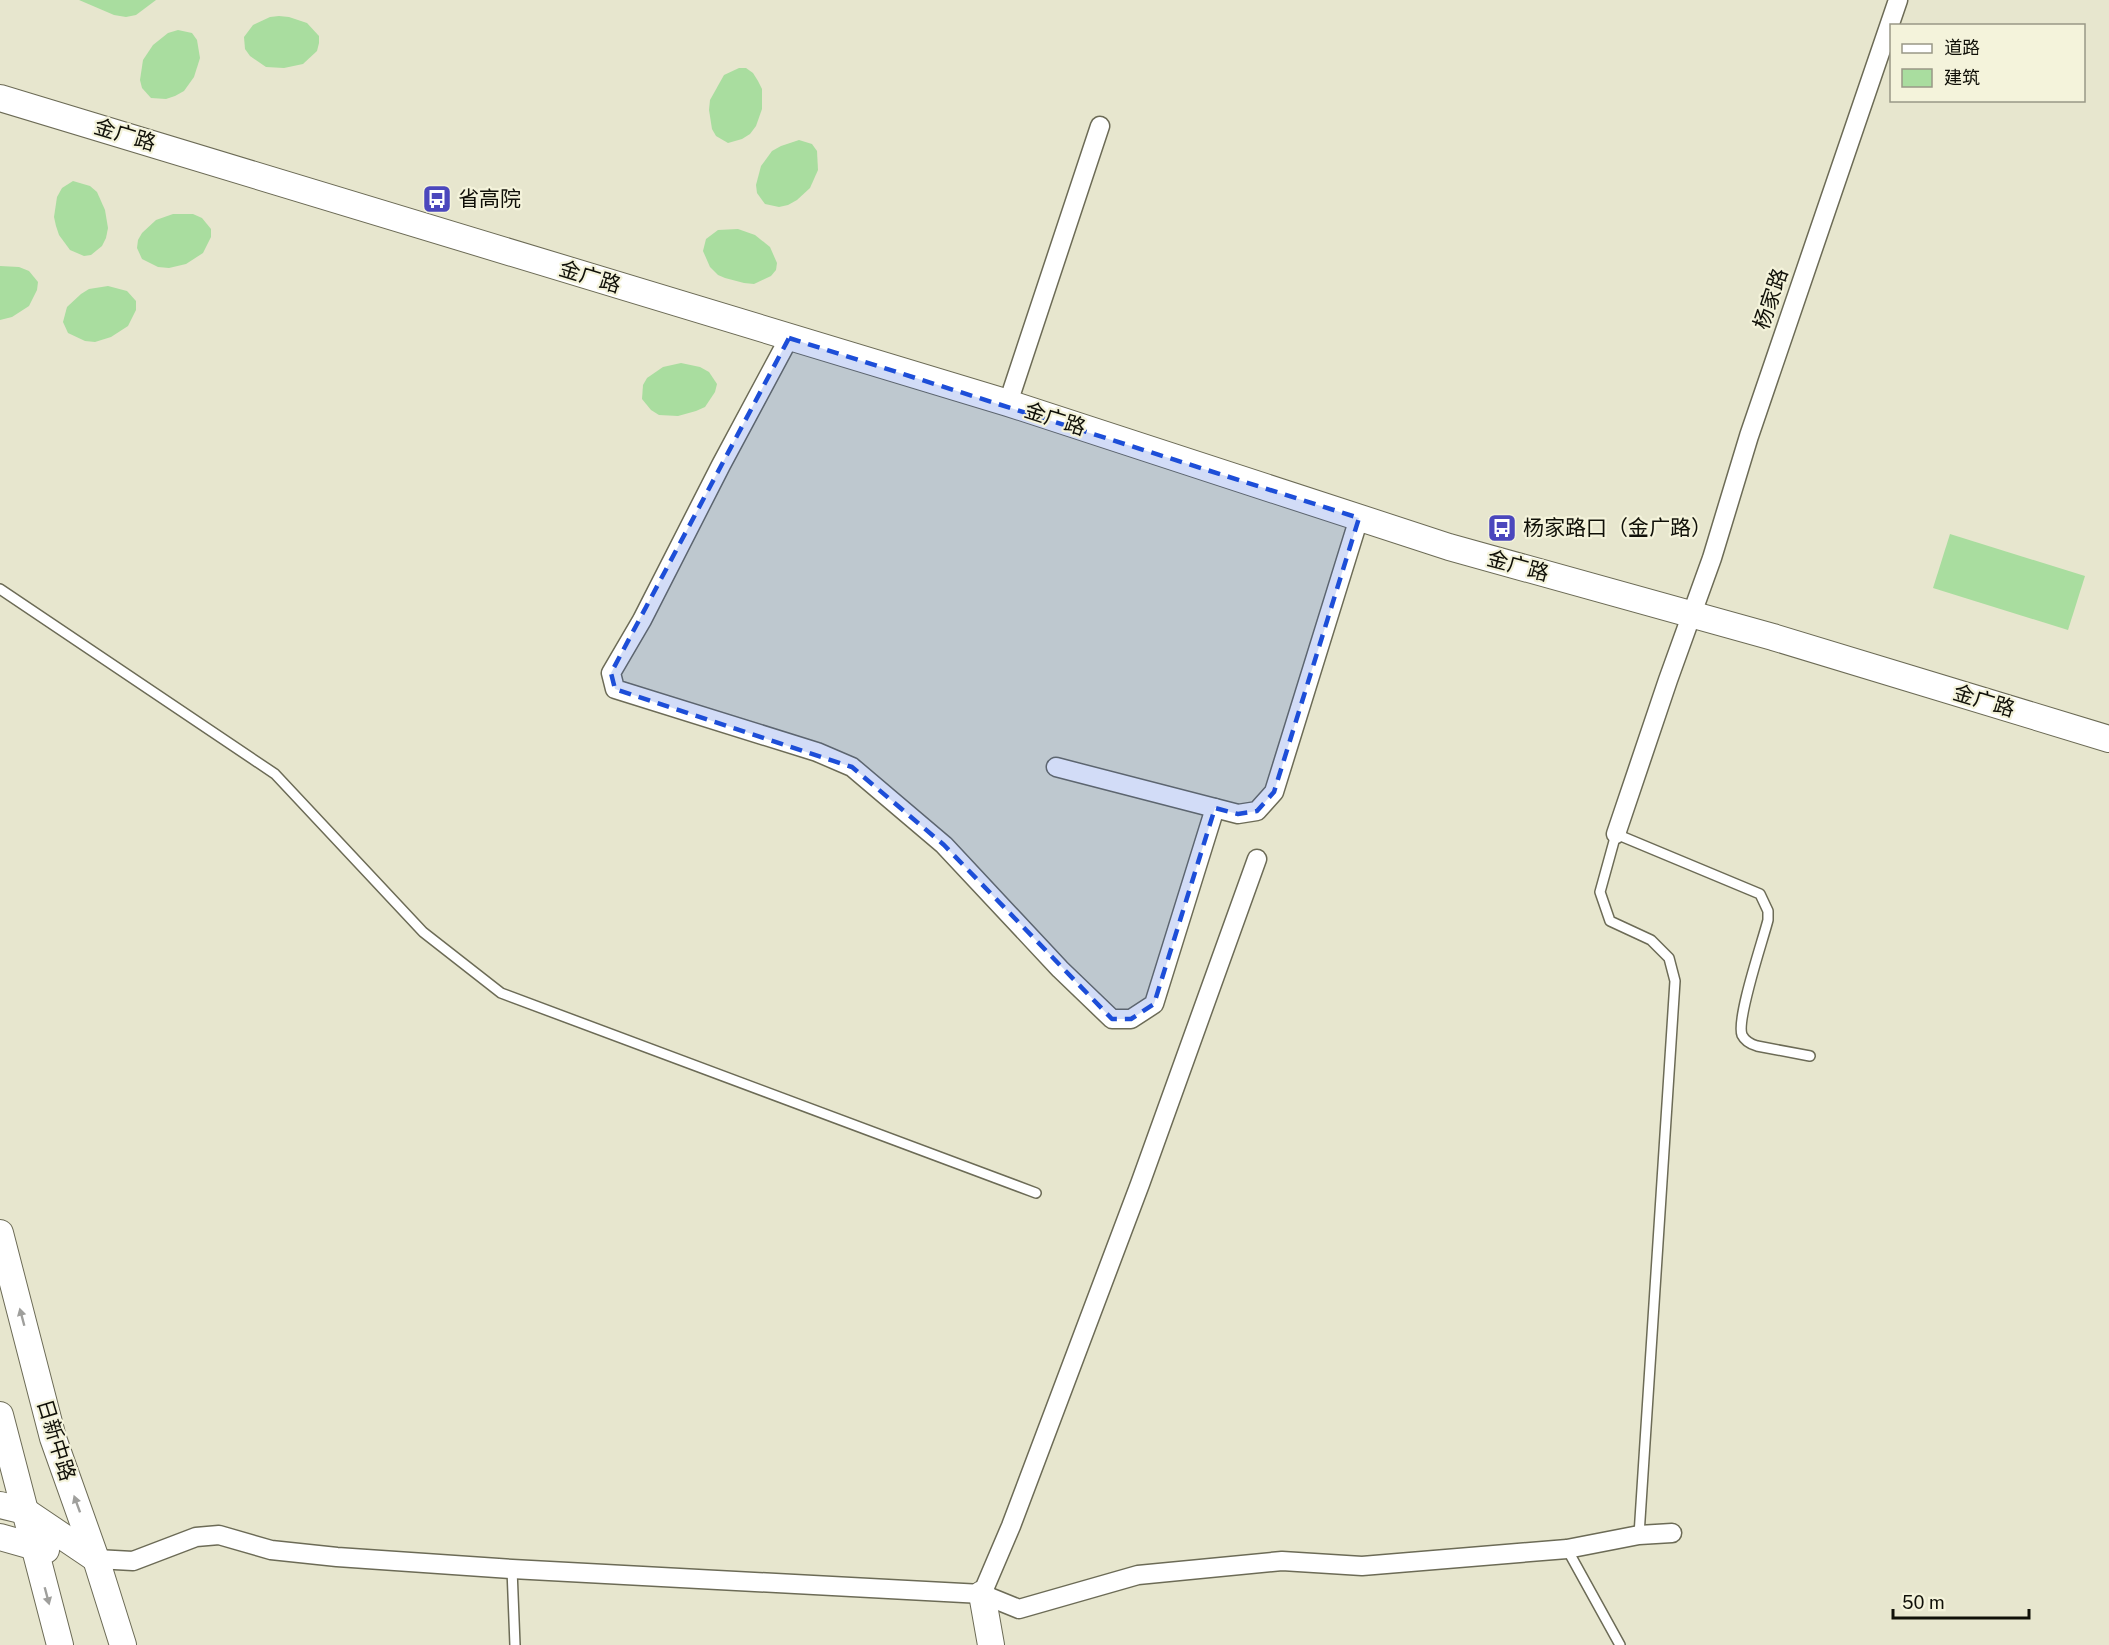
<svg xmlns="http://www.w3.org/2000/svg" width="2109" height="1645" viewBox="0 0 2109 1645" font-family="'Public Sans','Noto Sans SC',sans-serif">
	<rect width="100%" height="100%" fill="#e7e6ce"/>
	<!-- building -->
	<g fill="#a9dd9f">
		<polygon points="79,0 156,0 136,15 126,17 114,15"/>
		<polygon points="279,16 289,17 307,23 319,36 319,43 317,51 303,64 284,68 266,67 250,56 245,49 244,37 253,25 270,17"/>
		<polygon points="178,30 192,33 197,40 200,58 194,77 184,91 175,96 166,99 151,98 142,88 140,80 143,60 153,45 168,33"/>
		<polygon points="739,68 746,68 753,73 758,81 762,89 762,109 756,126 750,134 742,139 728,143 716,136 712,129 709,110 710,100 724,75"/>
		<polygon points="799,140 812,144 817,151 818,170 810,188 797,200 788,205 779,207 765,204 757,193 756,185 761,166 772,151 781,146"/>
		<polygon points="73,181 90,186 97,192 105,210 108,228 106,238 102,246 91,255 84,256 70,250 59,235 56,226 54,217 57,197 62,188"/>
		<polygon points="173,214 193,214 202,218 211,229 211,237 203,253 186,264 169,268 158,267 142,259 137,248 138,240 142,233 156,220"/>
		<polygon points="738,229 755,235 770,247 777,263 776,270 771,276 754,284 744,283 725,278 718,275 710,267 703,251 706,239 718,230"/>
		<polygon points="0,266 19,267 29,271 38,282 37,290 29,306 12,317 0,320"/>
		<polygon points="108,286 127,291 136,301 136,310 128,326 111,337 95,342 85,341 68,333 63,322 67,307 81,294 89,289"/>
		<polygon points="681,363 700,367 709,372 717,384 715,392 705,407 696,411 678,416 659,415 651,410 642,399 643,385 647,378 663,367"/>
		<polygon points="1950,534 2085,576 2068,630 1933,588"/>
	</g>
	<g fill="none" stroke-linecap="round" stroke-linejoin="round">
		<!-- lane casing -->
		<g stroke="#6c6b56" stroke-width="12">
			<g id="lane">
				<polyline points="0,589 275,774 423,932 501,993 1036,1193"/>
				<path d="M1639,1535L1675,981L1669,958L1651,940L1610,921L1600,892L1616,834L1760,894L1768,911V920C1763,940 1736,1019 1742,1035C1745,1041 1750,1044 1757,1046L1810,1056"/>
				<polyline points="1567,1549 1620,1645"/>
				<polyline points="512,1569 515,1645"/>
			</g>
		</g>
		<!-- street casing -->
		<g stroke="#6c6b56" stroke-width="21">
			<g id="street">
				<polyline points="789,338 721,465 642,620 611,673 615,689 817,752 852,767 944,845 1060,969 1112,1019 1131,1019 1154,1004 1215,808"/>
				<polyline points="1008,403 1100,126"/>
				<polyline points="1056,767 1238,814 1257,811 1274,792 1359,518"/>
				<polyline points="1616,834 1668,680 1712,558 1749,436 1898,0"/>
				<polyline points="96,1559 133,1561 196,1537 219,1535 271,1550 337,1557 512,1569 982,1594 1019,1609 1138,1575 1282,1561 1362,1566 1567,1549 1639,1535 1672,1533"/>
				<polyline points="982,1594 1011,1526 1140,1184 1257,859"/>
			</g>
		</g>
		<!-- secondary casing -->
		<g stroke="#6c6b56" stroke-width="28">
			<g id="secondary">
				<polyline points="0,98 1008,403 1449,547 1773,637 2109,739"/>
				<polyline points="0,1233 53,1438 96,1559 123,1645"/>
				<polyline points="0,1415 60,1645"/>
				<polyline points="0,1505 25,1511 96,1559"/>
				<polyline points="0,1537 46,1550"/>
				<polyline points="982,1594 991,1645"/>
			</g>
		</g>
		<!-- lane -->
		<use href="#lane" stroke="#fff" stroke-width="9"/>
		<!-- street -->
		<use href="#street" stroke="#fff" stroke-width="18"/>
		<!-- secondary -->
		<use href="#secondary" stroke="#fff" stroke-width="26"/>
	</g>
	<!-- one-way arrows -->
	<defs><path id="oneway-solid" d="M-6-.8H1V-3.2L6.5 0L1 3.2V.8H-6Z" transform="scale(1.5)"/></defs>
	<g fill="#9f9f9c">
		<use href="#oneway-solid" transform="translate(22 1317) rotate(-105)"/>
		<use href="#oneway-solid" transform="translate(77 1504) rotate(-110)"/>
		<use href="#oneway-solid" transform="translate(47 1596) rotate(75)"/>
	</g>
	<!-- marked area -->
	<path fill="#1d4ed8" fill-opacity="0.2" stroke="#1d4ed8" stroke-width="4.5" stroke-dasharray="12 8" stroke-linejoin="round" d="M789,338L1359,518L1274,792L1257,811L1238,814L1215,808L1154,1004L1131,1019H1112L944,845L852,767L615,689L611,673Z"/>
	<!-- icons -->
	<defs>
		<g id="bus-square" transform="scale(1.5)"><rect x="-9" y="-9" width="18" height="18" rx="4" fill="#4b47bd" stroke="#f4f3db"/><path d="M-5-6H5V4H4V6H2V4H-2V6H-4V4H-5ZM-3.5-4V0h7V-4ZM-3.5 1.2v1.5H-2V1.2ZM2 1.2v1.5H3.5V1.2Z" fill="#fff"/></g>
	</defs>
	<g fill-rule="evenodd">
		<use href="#bus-square" x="437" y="199"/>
		<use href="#bus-square" x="1502" y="528"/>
	</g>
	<g text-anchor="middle" stroke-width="4.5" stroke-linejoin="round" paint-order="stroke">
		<!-- street labels -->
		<g font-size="21" fill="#101008" stroke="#f4f3db">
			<text transform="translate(125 135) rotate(17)" y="7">金广路</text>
			<text transform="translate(590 277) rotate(17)" y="7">金广路</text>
			<text transform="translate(1771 299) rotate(-71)" y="7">杨家路</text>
			<text transform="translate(1055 419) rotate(18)" y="7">金广路</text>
			<text transform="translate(1518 566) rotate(15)" y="7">金广路</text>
			<text transform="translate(1984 701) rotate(17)" y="7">金广路</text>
			<text transform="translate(56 1440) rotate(73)" y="7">日新中路</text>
		</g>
		<!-- poi labels -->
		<g font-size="21" fill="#101008" stroke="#f4f3db" text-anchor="start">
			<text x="458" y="206">省高院</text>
			<text x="1523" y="535">杨家路口（金广路）</text>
		</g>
	</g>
	<!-- legend -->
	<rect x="1890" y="24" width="195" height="78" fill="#f4f3db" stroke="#999887" stroke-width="1.5"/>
	<rect x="1902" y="44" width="30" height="9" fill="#ffffff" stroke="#999887" stroke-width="1.5"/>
	<text x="1944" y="54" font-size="18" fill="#101008">道路</text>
	<rect x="1902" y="69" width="30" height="18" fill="#a9dd9f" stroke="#999887" stroke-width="1.5"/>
	<text x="1944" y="84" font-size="18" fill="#101008">建筑</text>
	<!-- scale -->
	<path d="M1893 1609v9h136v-9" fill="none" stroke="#101008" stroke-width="3"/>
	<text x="1902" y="1609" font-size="18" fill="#101008" stroke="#f4f3db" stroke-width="4.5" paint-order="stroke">50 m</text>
</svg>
